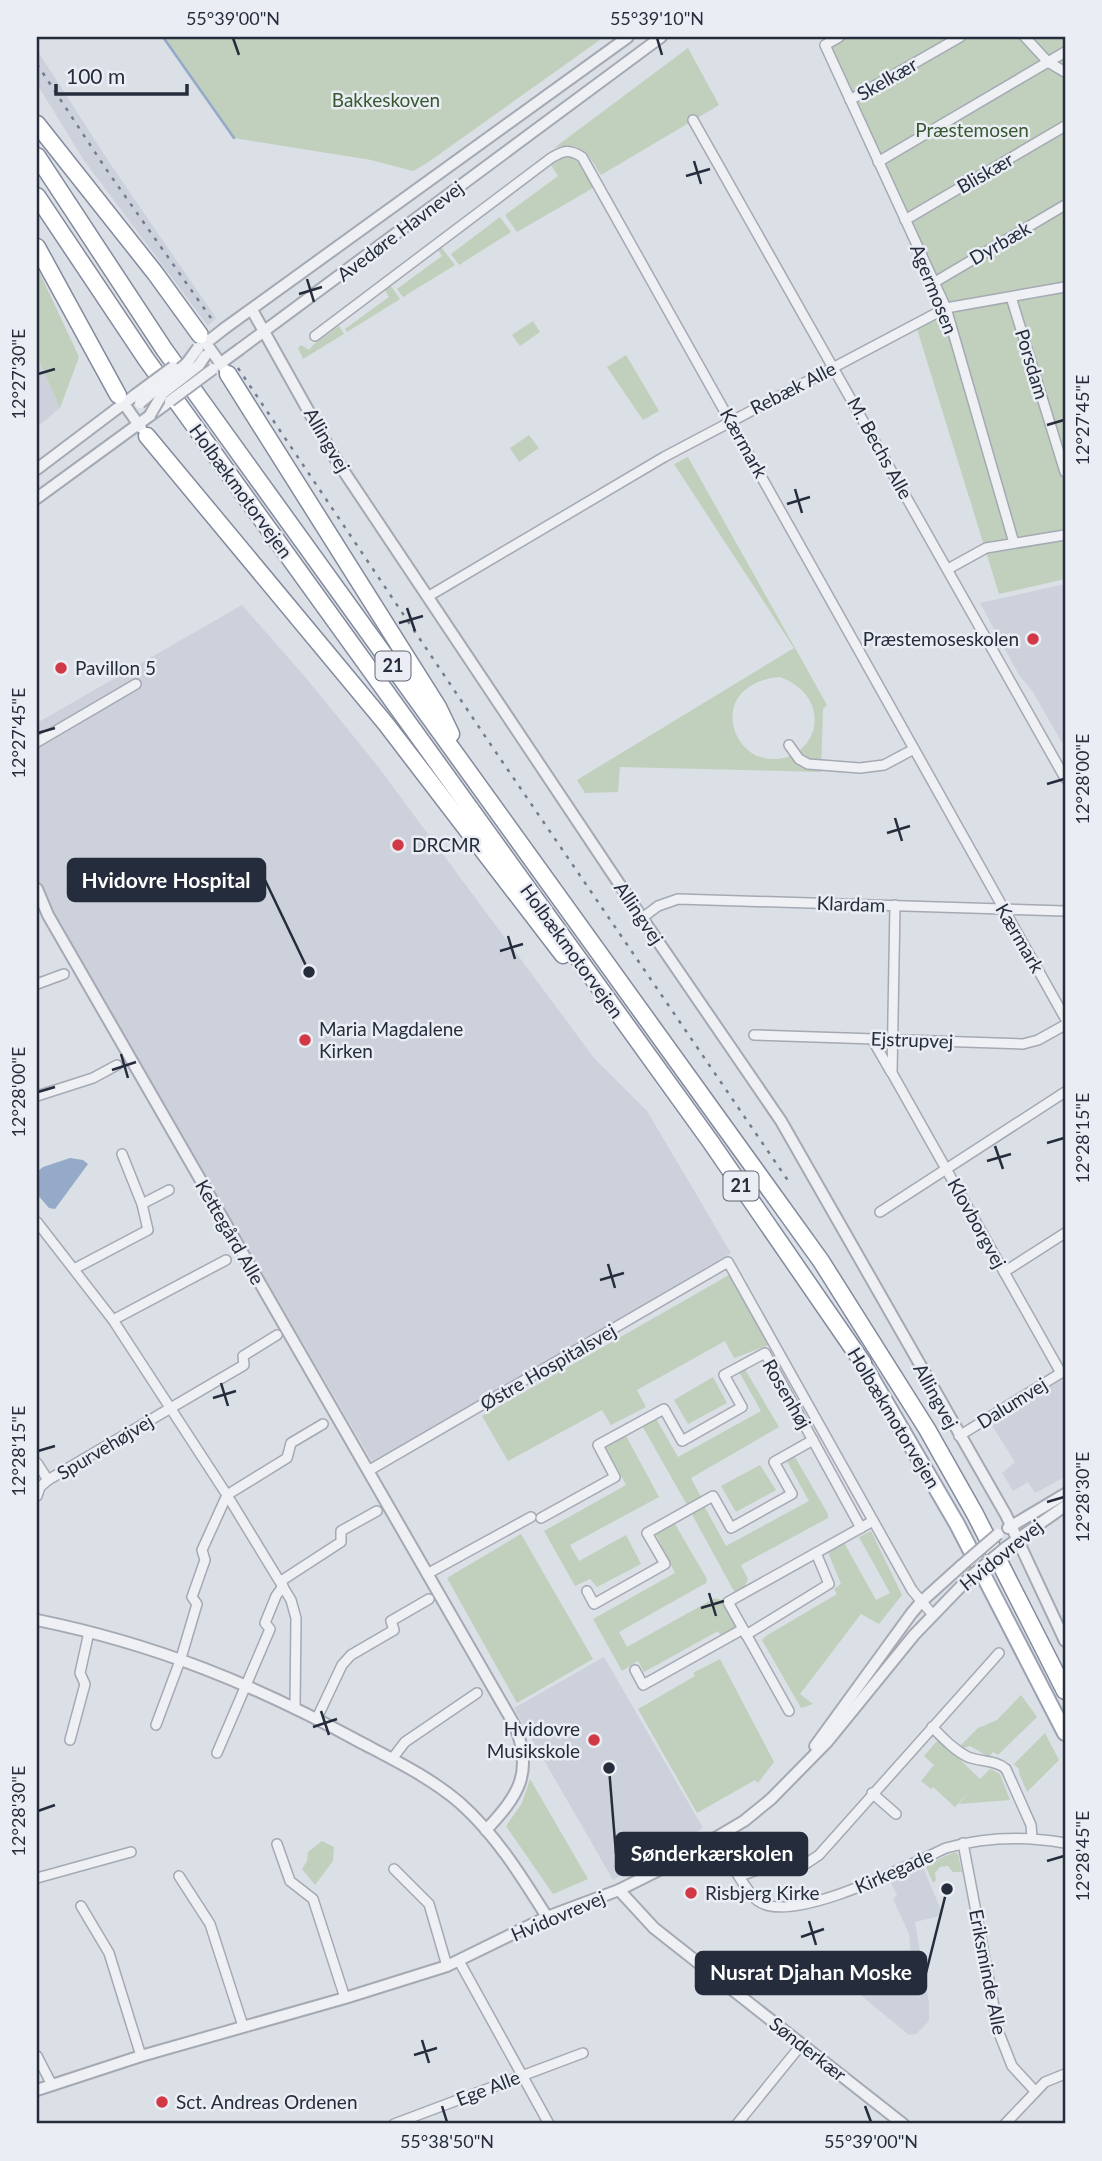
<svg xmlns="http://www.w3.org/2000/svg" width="1102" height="2161" viewBox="0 0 1102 2161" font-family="Lato,sans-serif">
	<rect width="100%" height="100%" fill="#dbdfe6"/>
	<!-- built -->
	<g fill="#cdd1db">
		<polygon points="37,50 111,165 216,318 208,326 83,159 37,84"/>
		<polygon points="37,356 60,408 37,427"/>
		<polygon points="1065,584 1065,748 1033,692 1019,675 980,603"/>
		<polygon points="242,605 306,678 376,764 594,1058 647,1111 731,1253 373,1463 37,887 37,723"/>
		<polygon points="1065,1377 1065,1477 1035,1493 1028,1482 1013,1491 1002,1473 1015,1462 991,1424"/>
		<polygon points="604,1657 703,1828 613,1880 514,1708"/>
		<polygon points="923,1867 943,1915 915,1922 929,2003 929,2021 916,2034 909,2035 852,1988 862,1975 911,1954 909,1934 893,1899 897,1895 891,1883"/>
	</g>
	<!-- green -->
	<g fill="#c0d0bc" fill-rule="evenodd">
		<polygon points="163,37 604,37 427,163 413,171 371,160 234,138"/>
		<polygon points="846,37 1065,37 1065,579 999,594 917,329 950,312 831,46"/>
		<path d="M688,48L719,105L601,175C588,154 581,140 554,148Z"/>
		<polygon points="571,157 582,165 593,188 517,232 505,215 558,176 551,165 562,158"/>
		<polygon points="500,217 511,232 459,265 451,254"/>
		<polygon points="441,247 455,265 403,297 397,289 442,256 438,250"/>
		<polygon points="37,267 79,357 60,408 37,356"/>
		<polygon points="391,286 400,299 347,332 345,329 389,297 385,290"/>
		<polygon points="533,321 540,332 520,346 512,335"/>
		<polygon points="339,326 344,334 303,359 298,348 301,345 309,350 314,344"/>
		<polygon points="626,355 659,411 643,420 607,367"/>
		<polygon points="529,435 539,448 519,462 510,448"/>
		<path d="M688,457L827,705L823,709L821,772L620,767L618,792L585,793L577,780L794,648L674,464ZM780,677C843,701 811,775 757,756C746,751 737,740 734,728C726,696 752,679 780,677Z"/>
		<polygon points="729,1275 769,1345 734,1358 725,1341 637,1390 646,1407 611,1425 602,1410 508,1461 482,1416"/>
		<polygon points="746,1366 746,1371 779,1427 691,1478 701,1497 687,1505 640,1422 655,1417 678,1457 761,1411 738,1370"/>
		<polygon points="713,1377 727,1403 688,1424 674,1400"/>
		<polygon points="625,1434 659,1497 570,1545 579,1561 626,1535 641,1564 597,1587 590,1579 575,1586 544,1531 626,1485 605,1445"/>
		<polygon points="792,1452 828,1514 828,1518 741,1565 748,1579 745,1586 735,1593 689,1509 702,1502 726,1546 809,1501 784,1456"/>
		<polygon points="760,1465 776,1490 736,1512 721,1486"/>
		<polygon points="672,1519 707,1579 706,1583 619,1632 627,1647 715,1598 722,1600 736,1626 736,1633 723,1640 718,1631 644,1672 638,1661 622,1671 593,1619 675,1573 653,1529"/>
		<polygon points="871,1531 902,1595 879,1624 861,1614 800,1694 813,1704 801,1708 762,1640 766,1636 837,1594 834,1589 841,1584 826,1547 842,1539 876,1600 890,1593 859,1537"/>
		<polygon points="521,1534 593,1659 517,1703 447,1578"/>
		<polygon points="720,1659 774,1762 758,1783 755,1780 697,1813 638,1709 695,1676 693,1673"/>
		<polygon points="1021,1695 1037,1717 998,1755 993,1752 989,1757 970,1746 960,1749 959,1747 978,1728 997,1720"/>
		<polygon points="1045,1733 1059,1760 1027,1792 1019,1773 1019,1769 1014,1764"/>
		<polygon points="939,1739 980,1779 990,1769 1000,1774 1010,1800 959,1804 968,1793 955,1807 933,1787 931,1789 921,1781 934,1765 924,1756"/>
		<polygon points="530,1779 588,1879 553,1894 506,1826 522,1803"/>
		<polygon points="322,1841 334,1847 333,1861 315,1885 302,1869 307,1861 308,1852"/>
		<polygon points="955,1852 958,1854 962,1872 953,1872 948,1866 940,1867 935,1873 936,1880 933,1883 925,1865"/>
	</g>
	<!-- water -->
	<polygon fill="#94aac8" points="70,1158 83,1160 88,1164 55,1209 49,1208 37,1194 37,1172 43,1167"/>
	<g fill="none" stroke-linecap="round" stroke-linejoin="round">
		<!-- stream -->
		<polyline stroke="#94aac8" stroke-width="2.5" points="163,37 234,138"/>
		<!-- minor casing -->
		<g stroke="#a4a9b3" stroke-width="12">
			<g id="minor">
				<polyline points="839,37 825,45 946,308 1014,543"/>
				<polyline points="1025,37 1048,62 1065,72"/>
				<polyline points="850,100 960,37"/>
				<polyline points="693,120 1065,778"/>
				<polyline points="878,162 1065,52"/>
				<polyline points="905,220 1065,126"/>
				<polyline points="935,282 1065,205"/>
				<polyline points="1011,297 1065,472"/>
				<path d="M315,336L551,158C564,150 570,149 582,157L1065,1018"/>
				<polyline points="948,569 986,548 1065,535"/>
				<polyline points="429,596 664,457 946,308 1065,287"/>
				<polyline points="37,742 136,684"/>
				<polyline points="789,745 799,759 808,764 860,768 884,765 914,749"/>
				<polyline points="895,905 892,1073 1061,1373"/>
				<polyline points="642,918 658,906 678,899 1065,911"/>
				<polyline points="37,984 64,974"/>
				<polyline points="754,1035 1023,1044 1038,1040 1065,1025"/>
				<polyline points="872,1039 891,1072"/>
				<polyline points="37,1096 93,1078 117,1065"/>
				<polyline points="142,1204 169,1190"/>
				<polyline points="880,1212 1065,1092"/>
				<polyline points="37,1222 113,1320 227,1495 291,1600 296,1618 295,1707"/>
				<polyline points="74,1269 148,1230 142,1204 122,1154"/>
				<polyline points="1004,1272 1065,1233"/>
				<polyline points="113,1320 226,1260"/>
				<polyline points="959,1436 1064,1371"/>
				<polyline points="37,1463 48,1480"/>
				<polyline points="368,1471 728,1262 912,1590 933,1615"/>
				<polyline points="37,1496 40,1487 48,1480 244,1365 243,1356 277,1335"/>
				<polyline points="541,1518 615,1477 598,1445 664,1409 682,1441 742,1407 724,1375 765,1353 861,1528"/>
				<polyline points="427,1574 531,1517"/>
				<polyline points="281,1581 341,1542 341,1531 377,1511"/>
				<polyline points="587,1591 594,1604 665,1564 647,1533 713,1496 731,1528 792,1494 774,1462 813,1440"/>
				<polyline points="746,1635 829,1584 816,1553"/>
				<polyline points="635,1670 643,1685 743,1629"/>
				<polyline points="789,1711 728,1602 873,1521"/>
				<polyline points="317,1718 342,1665 351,1655 394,1630 391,1621 429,1599"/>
				<polyline points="156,1725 181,1658 197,1604 192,1597 205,1560 202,1550 227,1495 287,1458 291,1443 323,1424"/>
				<path d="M932,1727C943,1738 954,1750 968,1757C981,1762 996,1760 1006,1769L1031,1825L1032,1838"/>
				<polyline points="70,1740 85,1684 80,1673 89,1632"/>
				<polyline points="217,1753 270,1629 265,1623 276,1596 283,1586"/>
				<polyline points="392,1759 405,1742 477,1693"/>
				<polyline points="872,1793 896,1814"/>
				<path d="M717,1838C726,1853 745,1892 758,1901C791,1926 911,1864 946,1848C985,1837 1025,1836 1065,1843"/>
				<polyline points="963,1843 999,2033 1012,2066 1035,2091"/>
				<polyline points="277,1844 290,1881 313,1899 345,1998"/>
				<polyline points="394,1869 429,1904 447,1966"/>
				<polyline points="179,1876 210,1924 243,2026"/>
				<polyline points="740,1876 757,1870 793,1868 804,1865 819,1855 999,1653"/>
				<polyline points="37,1878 131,1852"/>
				<polyline points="81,1906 109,1953 141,2056"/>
				<polyline points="459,1961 549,2124"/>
				<polyline points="37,2056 52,2085"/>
				<polyline points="394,2124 583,2053"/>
				<polyline points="737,2124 802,2044"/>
				<polyline points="1005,2124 1045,2082 1065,2074"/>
			</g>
		</g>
		<!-- tertiary casing -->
		<g stroke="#a4a9b3" stroke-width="14">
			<g id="tertiary">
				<polyline points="252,310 333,455 642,918 781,1121 1006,1515 1065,1641"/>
				<polyline points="225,328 628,37"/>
				<polyline points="200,335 228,374"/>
				<polyline points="240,349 661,37"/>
				<polyline points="120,398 141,428"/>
				<polyline points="37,469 135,395"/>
				<polyline points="37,498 170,401"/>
				<path d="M37,889L48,915L515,1726C534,1773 518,1796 486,1830"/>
				<polyline points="1008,1528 1065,1494"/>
				<polyline points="1005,1548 1065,1506"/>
				<path d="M37,1620C155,1644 254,1684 360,1742C394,1760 431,1778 460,1803C496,1835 522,1877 547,1917"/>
				<polyline points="815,1746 911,1614 921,1602 962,1565"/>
				<polyline points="619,1890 654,1928 903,2124"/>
				<polyline points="37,2090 141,2056 345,1998 447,1966 547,1917 619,1890 673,1863 744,1821 771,1799 827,1742 914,1635 970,1577"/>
			</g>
		</g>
		<!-- primary casing -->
		<g stroke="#9aa2b2" stroke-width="18">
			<polyline id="primary" points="863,1363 957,1524 1065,1733"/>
		</g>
		<!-- motorway casing -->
		<g stroke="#828b9d" stroke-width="19">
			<g id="motorway">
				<polyline points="37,124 155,273 200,335"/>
				<polyline points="37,156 164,349 821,1261 927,1429 975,1514 1065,1691"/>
				<polyline points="37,196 146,359 710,1141 863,1363"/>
				<polyline points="37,247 118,395"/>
				<polyline points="228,374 438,707 451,734"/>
				<polyline points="147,436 386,724 563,955"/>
			</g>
		</g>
		<!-- minor -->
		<use href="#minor" stroke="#eef0f4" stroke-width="9"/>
		<!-- tertiary -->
		<use href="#tertiary" stroke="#eef0f4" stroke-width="10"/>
		<!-- primary -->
		<use href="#primary" stroke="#fff" stroke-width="14"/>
		<!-- motorway -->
		<use href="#motorway" stroke="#fff" stroke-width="16"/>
		<!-- rail -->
		<g stroke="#747d90" stroke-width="2.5" stroke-dasharray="3.5 7" stroke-linecap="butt">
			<polyline points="37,64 106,169 213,321"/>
			<polyline points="238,368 493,748 791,1185"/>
		</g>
		<!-- tertiary-bridge casing -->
		<g stroke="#a4a9b3" stroke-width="14" stroke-linecap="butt">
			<g id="tertiary-bridge">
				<polyline points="211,339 225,328"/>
				<polyline points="225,360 240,349"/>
				<polyline points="135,395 173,367"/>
				<polyline points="170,401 213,369"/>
				<polyline points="140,403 187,363 198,348"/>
				<polyline points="150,415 163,393 199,365 205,356"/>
				<polyline points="962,1565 998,1534"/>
				<polyline points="970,1577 1005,1548"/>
			</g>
		</g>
		<!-- tertiary-bridge -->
		<use href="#tertiary-bridge" stroke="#eef0f4" stroke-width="10"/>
	</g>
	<!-- ticks -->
	<path fill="none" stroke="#252c3c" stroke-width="2.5" d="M233,38L239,55M657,38L662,55M694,161L701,184M686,176L710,169M307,279L314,302M299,294L322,287M38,374L55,369M1047,425L1064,420M795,489L802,513M787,504L810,497M407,608L415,631M399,623L423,616M38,733L55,728M1047,784L1064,779M895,818L902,841M887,833L910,826M508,936L515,959M500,951L523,944M121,1054L128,1078M112,1070L136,1062M38,1092L55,1087M1047,1143L1064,1138M995,1146L1003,1169M987,1161L1011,1154M608,1264L615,1288M600,1280L624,1273M221,1383L228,1406M213,1398L236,1391M38,1451L55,1446M1047,1502L1064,1497M709,1593L716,1616M701,1608L724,1601M321,1711L329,1735M313,1727L337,1719M38,1811L55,1805M1047,1861L1064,1856M809,1921L816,1945M801,1937L824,1929M422,2040L429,2063M414,2055L437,2048M442,2106L447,2122M865,2106L871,2122"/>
	<!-- markers -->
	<g fill="#d23947" stroke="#eaeef4" stroke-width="2.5">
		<circle cx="1033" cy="639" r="7"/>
		<circle cx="61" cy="668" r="7"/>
		<circle cx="398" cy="845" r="7"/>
		<circle cx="305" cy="1040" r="7"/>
		<circle cx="594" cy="1740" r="7"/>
		<circle cx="691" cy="1893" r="7"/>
		<circle cx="162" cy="2102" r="7"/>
	</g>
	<g text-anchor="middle" stroke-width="5" stroke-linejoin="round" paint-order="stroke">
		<!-- shield labels -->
		<g fill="#eaeef4" stroke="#606673" stroke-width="2">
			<rect x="375.5" y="651.5" width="35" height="29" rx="5"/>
			<rect x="723.5" y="1171.5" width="35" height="29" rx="5"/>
		</g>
		<g font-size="18" font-weight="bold" fill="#252c3c">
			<text x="393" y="672">21</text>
			<text x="741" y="1192">21</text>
		</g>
		<!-- street labels -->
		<g font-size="19" fill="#252c3c" stroke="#eaeef4">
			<text transform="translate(887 79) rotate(-30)" y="7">Skelkær</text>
			<text transform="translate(985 173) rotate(-30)" y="7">Bliskær</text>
			<text transform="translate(400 231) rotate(-37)" y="7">Avedøre Havnevej</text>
			<text transform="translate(1000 243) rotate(-30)" y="7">Dyrbæk</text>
			<text transform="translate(934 289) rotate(68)" y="7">Agermosen</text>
			<text transform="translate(1032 364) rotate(73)" y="7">Porsdam</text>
			<text transform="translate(793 388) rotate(-27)" y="7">Rebæk Alle</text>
			<text transform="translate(327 440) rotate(60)" y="7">Allingvej</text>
			<text transform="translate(744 443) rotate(61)" y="7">Kærmark</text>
			<text transform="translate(880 448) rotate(61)" y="7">M. Bechs Alle</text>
			<text transform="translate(241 491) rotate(54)" y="7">Holbækmotorvejen</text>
			<text transform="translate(851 904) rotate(2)" y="7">Klardam</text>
			<text transform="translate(639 913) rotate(56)" y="7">Allingvej</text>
			<text transform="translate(1020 938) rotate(60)" y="7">Kærmark</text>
			<text transform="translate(572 951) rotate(54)" y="7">Holbækmotorvejen</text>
			<text transform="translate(912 1040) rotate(2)" y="7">Ejstrupvej</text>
			<text transform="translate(977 1223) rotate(61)" y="7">Klovborgvej</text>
			<text transform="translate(230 1232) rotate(60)" y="7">Kettegård Alle</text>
			<text transform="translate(548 1367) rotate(-30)" y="7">Østre Hospitalsvej</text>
			<text transform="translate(787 1394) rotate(60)" y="7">Rosenhøj</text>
			<text transform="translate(936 1396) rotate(61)" y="7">Allingvej</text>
			<text transform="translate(1012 1403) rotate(-32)" y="7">Dalumvej</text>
			<text transform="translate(894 1418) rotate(59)" y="7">Holbækmotorvejen</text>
			<text transform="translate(105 1447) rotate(-31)" y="7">Spurvehøjvej</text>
			<text transform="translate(1001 1555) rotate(-39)" y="7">Hvidovrevej</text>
			<text transform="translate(894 1871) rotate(-24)" y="7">Kirkegade</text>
			<text transform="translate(558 1916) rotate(-23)" y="7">Hvidovrevej</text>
			<text transform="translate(988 1972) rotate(79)" y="7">Eriksminde Alle</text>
			<text transform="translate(808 2049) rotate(38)" y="7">Sønderkær</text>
			<text transform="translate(488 2088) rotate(-21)" y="7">Ege Alle</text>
		</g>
		<!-- park labels -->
		<g font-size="19" fill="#375931" stroke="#eaeef4">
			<text x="386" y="107">Bakkeskoven</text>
			<text x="972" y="137">Præstemosen</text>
		</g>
		<!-- poi labels -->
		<g font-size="19" fill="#252c3c" stroke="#eaeef4" text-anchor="start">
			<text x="1019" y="646" text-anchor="end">Præstemoseskolen</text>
			<text x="75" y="675">Pavillon 5</text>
			<text x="412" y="852">DRCMR</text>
			<text x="319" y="1036">Maria Magdalene<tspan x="319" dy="22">Kirken</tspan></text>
			<text x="580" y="1736" text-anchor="end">Hvidovre<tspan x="580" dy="22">Musikskole</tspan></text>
			<text x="705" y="1900">Risbjerg Kirke</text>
			<text x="176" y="2109">Sct. Andreas Ordenen</text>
		</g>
	</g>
	<!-- callouts -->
	<path fill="none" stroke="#252c3c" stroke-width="2.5" d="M309 972L265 880M609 1768L616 1854M947 1889L926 1973"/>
	<g fill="#252c3c" stroke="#eaeef4" stroke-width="2.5">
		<circle cx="309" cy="972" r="7"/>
		<circle cx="609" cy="1768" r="7"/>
		<circle cx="947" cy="1889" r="7"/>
	</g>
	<g fill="#252c3c" stroke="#252c3c" stroke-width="2.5">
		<rect x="68" y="859" width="197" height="42" rx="7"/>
		<rect x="616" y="1833" width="191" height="42" rx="7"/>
		<rect x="696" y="1952" width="230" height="42" rx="7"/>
	</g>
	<g font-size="21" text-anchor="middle" font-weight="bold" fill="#fff">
		<text x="166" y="888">Hvidovre Hospital</text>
		<text x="712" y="1861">Sønderkærskolen</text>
		<text x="811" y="1980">Nusrat Djahan Moske</text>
	</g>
	<!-- border -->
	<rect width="1102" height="2161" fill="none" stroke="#eaeef4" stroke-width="77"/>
	<!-- scale -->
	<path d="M56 84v10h131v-10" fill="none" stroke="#252c3c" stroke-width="3.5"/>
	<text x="66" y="84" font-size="21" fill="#252c3c" stroke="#eaeef4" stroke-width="5" paint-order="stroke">100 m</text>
	<rect x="38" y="38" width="1026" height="2084" fill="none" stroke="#252c3c" stroke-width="2.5"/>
	<g font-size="18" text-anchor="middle" fill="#252c3c">
		<text x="233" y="25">55°39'00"N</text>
		<text x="657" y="25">55°39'10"N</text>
		<text transform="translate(19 374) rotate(-90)" y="6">12°27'30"E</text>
		<text transform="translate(1083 420) rotate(-90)" y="6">12°27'45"E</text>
		<text transform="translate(19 733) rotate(-90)" y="6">12°27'45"E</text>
		<text transform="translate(1083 779) rotate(-90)" y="6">12°28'00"E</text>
		<text transform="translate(19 1092) rotate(-90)" y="6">12°28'00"E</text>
		<text transform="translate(1083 1138) rotate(-90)" y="6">12°28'15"E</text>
		<text transform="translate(19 1451) rotate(-90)" y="6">12°28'15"E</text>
		<text transform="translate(1083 1497) rotate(-90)" y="6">12°28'30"E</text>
		<text transform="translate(19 1811) rotate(-90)" y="6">12°28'30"E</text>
		<text transform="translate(1083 1856) rotate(-90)" y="6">12°28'45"E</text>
		<text x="447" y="2148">55°38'50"N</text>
		<text x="871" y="2148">55°39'00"N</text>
	</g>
</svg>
